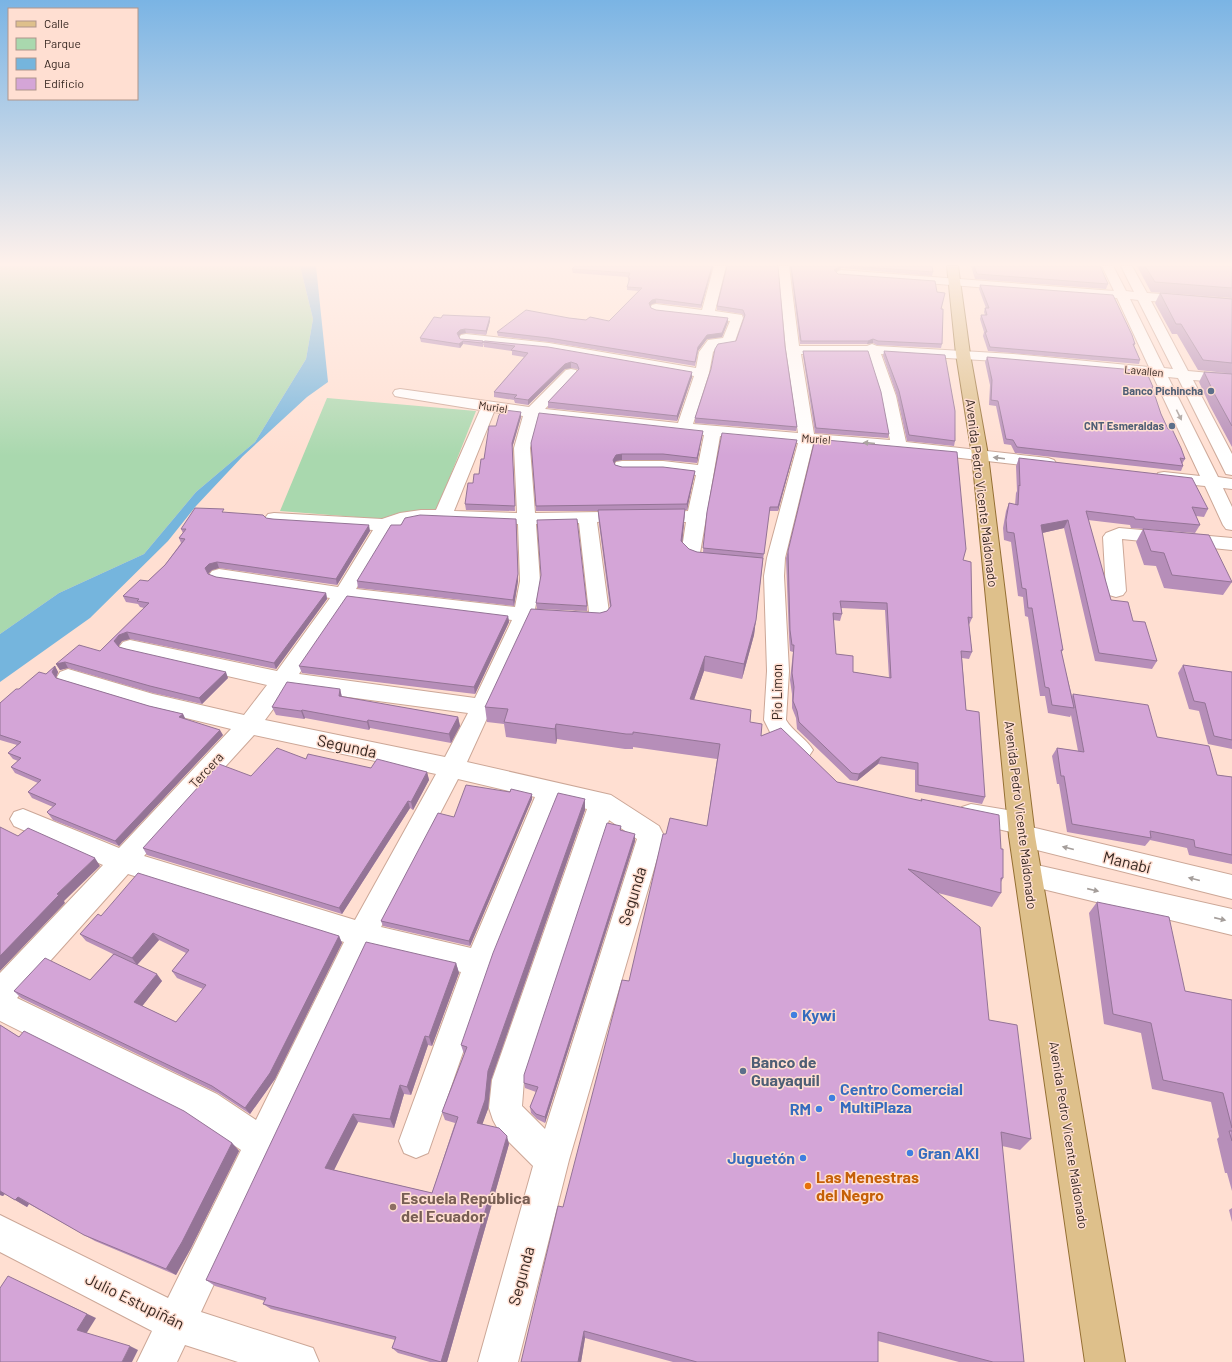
<svg xmlns="http://www.w3.org/2000/svg" width="1232" height="1362" viewBox="0 0 1232 1362" font-family="Barlow,sans-serif">
	<rect width="100%" height="100%" fill="#ffdfd2"/>
	<!-- green -->
	<g fill="#a9d8ae">
		<polygon points="0,266 300,266 313,319 306,359 255,442 196,492 144,554 59,593 0,634"/>
		<polygon points="327,398 476,411 436,512 406,512 381,519 280,511"/>
	</g>
	<!-- water -->
	<polygon fill="#75b5dd" points="300,266 316,266 328,382 307,397 243,456 196,506 168,541 90,618 0,682 0,634 59,593 144,554 196,492 255,442 306,359 313,319"/>
	<g fill="none" stroke-linecap="round" stroke-linejoin="round">
		<!-- minor casing -->
		<g stroke="#cca797" stroke-width="2">
			<g id="minor">
				<path d="M714,266H726L715,311L742,315L743,318L734,344L717,347L713,352L709,373L693,424L798,433L786,350L778,266H789L799,346H867L872,344L877,346L1013,354L1149,367L1117,298L837,276L835,274L837,272L841,270L1114,291L1102,266H1113L1126,291L1134,292L1121,266H1132L1147,293L1232,299V307L1151,301L1188,371L1232,375V383L1193,380L1232,454V475L1226,474L1178,378L1168,377L1218,477L1232,479V489L1223,488L1232,507V530L1226,529L1223,525L1205,486L1164,482L1158,481L1156,477L1158,473L1164,472L1200,476L1153,376L1013,362L881,354L896,396L906,442L1048,458L1054,460L1056,463L1054,466L1048,468L899,451L813,444L785,558L784,576L789,671L786,720C793,732 806,738 813,750L809,756L801,759L793,756L772,736L764,720L767,671L764,576L767,558L798,443L720,436L700,553L721,557L723,561L721,565C708,568 689,567 681,555L686,522H655L649,521L646,517L649,513L688,511L696,475L663,471H622L616,470L614,466L616,462L622,461H663L698,465L704,435L538,417L530,448L535,513L601,512L607,513L610,517L607,521L597,522L610,620L607,625C595,628 581,626 569,623L566,618L569,613L576,611L589,612L579,523L536,524L540,581L535,609L544,611L547,616L544,621L537,623L531,622L467,762L611,795L659,826L663,834V838L569,1160L518,1362H478L533,1166L500,1133L493,1120L489,1108L492,1080L587,809L558,802L494,963L428,1153L416,1158L404,1153L399,1141L461,972L369,950L201,1312L313,1348L319,1362H238L185,1345L177,1362H137L152,1331L0,1252V1215L168,1298L241,1150L193,1118L0,1021V973L103,865L14,826L10,819L14,812L23,809L119,848L231,729L153,710L60,682L57,677L60,672L68,669L153,694L244,715L267,685L130,654L123,652L119,647L123,642L130,640L277,671L330,598L219,581L212,579L209,575L212,571L219,569L338,587L373,530L274,523L268,522L265,518L268,514L274,513L382,519L400,513L421,510H436L480,410L400,397L395,396L393,393L395,390L400,389L529,407L566,370L571,369L576,370L578,373L545,409L678,423L694,376L549,351L466,342L461,341L459,338L461,335L466,334L549,343L696,368L699,352L708,340L723,338L730,321L656,312L652,311L650,308L652,305L656,304L702,310ZM1130,299L1138,300L1173,369L1164,368ZM801,354H868L881,396L890,440L814,434ZM494,412L523,416L514,448L517,513L454,511ZM421,520L518,524L520,581L515,607L356,589L392,529L404,523ZM348,601L512,620L475,698L299,674ZM288,689L468,713L445,757L265,720ZM254,735L436,774L355,920L144,856ZM458,779L535,797L471,948L381,927ZM609,820L637,839L545,1129L522,1106L524,1080ZM128,874L344,942L256,1120L217,1094L17,998Z"/>
				<polygon points="1119,528 1232,538 1232,550 1122,539 1126,591 1123,595 1116,597 1109,595 1106,591 1103,537 1106,533"/>
				<polygon points="971,804 1020,812 1029,816 1033,823 1031,827 1232,875 1232,899 1013,844 1009,836 1011,832 962,821 958,814 962,807"/>
				<polygon points="1028,863 1232,909 1232,935 1018,883 1015,875 1018,867"/>
			</g>
		</g>
		<!-- major casing -->
		<g stroke="#956f33" stroke-width="2">
			<polygon id="major" points="947,266 958,266 970,354 988,455 1035,836 1125,1362 1085,1362 1009,836 972,455 956,354"/>
		</g>
		<!-- minor -->
		<use href="#minor" fill="#fff" fill-rule="evenodd"/>
		<!-- major -->
		<use href="#major" fill="#dec08b" fill-rule="evenodd"/>
	</g>
	<!-- wall -->
	<g fill="#b68eb9" fill-rule="evenodd">
		<polygon points="713,266 701,308 656,303 652,304 650,306 651,308 656,310 728,318 728,322 722,337 707,339 698,351 695,366 549,342 498,336 497,332 569,318 586,320 609,321 638,291 627,290 627,287 629,282 628,282 628,277 573,273 572,269"/>
		<polygon points="727,266 785,346 797,427 796,431 695,423 695,418 736,341 744,317 742,314 717,310 717,306"/>
		<polygon points="790,266 932,266 933,272 932,276 841,268 836,272 838,274 937,292 941,309 942,344 941,348 877,345 873,343 867,344 800,344"/>
		<polygon points="971,266 1100,266 1108,284 1106,289 975,279"/>
		<polygon points="1137,266 1232,266 1232,298 1151,292"/>
		<polygon points="980,285 1135,344 1134,346 1140,360 1139,364 988,351 983,336 984,332 980,319 981,315 985,315 984,312 985,308 986,308 979,289"/>
		<polygon points="1160,293 1232,299 1232,447 1210,406 1199,382 1204,372 1226,373 1198,370 1177,334 1172,334 1155,303"/>
		<polygon points="490,317 490,321 486,335 466,333 461,334 459,336 460,339 483,341 483,347 463,344 460,348 421,342 420,338 441,318"/>
		<polygon points="485,341 692,377 677,421 548,408 548,402 578,370 577,369 571,368 565,369 528,405 515,403 514,400 494,397 494,392 524,357 512,355 512,351 484,347 483,342"/>
		<polygon points="803,351 889,434 888,438 815,433 803,356"/>
		<polygon points="884,351 955,441 954,446 907,441 897,396 883,356"/>
		<polygon points="987,357 1153,387 1152,389 1161,414 1168,429 1185,459 1182,464 1183,466 1181,471 1015,453 1011,445 1004,444 996,406 989,405 990,385 985,362"/>
		<polygon points="521,412 521,417 512,448 515,511 466,510 465,504 473,483 479,474 496,426"/>
		<polygon points="702,436 697,463 663,460 622,460 616,461 614,463 615,465 622,467 695,471 694,476 687,510 685,510 682,542 689,549 697,552 703,552 707,512 797,440 778,511 769,511 754,635 742,679 704,671 694,700 750,722 761,736 837,782 921,801 921,799 1003,878 1001,882 1001,893 992,907 938,893 989,1020 1031,1139 1020,1150 1002,1146 1024,1362 959,1362 878,1341 878,1362 673,1362 585,1338 581,1362 521,1362 563,1207 629,981 666,834 707,826 717,759 633,747 633,749 625,749 557,739 556,744 506,737 504,724 487,722 485,707 600,613 607,611 610,608 599,524 598,511 536,511 531,443"/>
		<polygon points="1019,458 1208,509 1204,517 1196,516 1200,525 1195,533 1131,528 1130,525 1088,520 1111,600 1133,621 1157,661 1152,669 1095,661 1064,528 1042,533 1063,650 1061,653 1072,696 1073,694 1157,737 1217,775 1232,777 1232,864 1189,855 1187,848 1150,840 1145,846 1067,832 1059,784 1057,784 1052,756 1057,748 1078,751 1071,715 1070,717 1048,713 1045,696 1040,696 1028,617 1025,616 1023,597 1018,596 1011,542 1004,540 1003,528 1006,511 1009,503 1015,505 1016,493 1017,491 1016,466"/>
		<polygon points="225,513 370,531 337,585 219,568 212,570 208,574 216,577 326,593 327,599 276,669 130,639 122,641 118,646 119,647 228,678 202,704 153,693 68,668 60,670 56,664 100,651 144,608 140,607 138,604 126,602 123,596 148,581 165,565 181,543 179,538 183,533 181,529"/>
		<polygon points="516,519 518,581 514,606 358,588 357,581"/>
		<polygon points="1143,529 1232,582 1223,595 1164,588 1156,566 1144,565 1136,542"/>
		<path d="M788,551L963,560L972,618L969,625L972,652L969,659L962,658L966,710L985,797L982,804L915,792V770L878,764L857,781L850,780L797,729L796,718L792,708V694L790,680L793,652L790,651L789,637L786,558ZM841,608L885,610L889,678L853,672L836,654L833,620L840,621L842,614Z"/>
		<polygon points="536,603 587,606 587,611 537,609"/>
		<polygon points="508,616 509,622 475,694 302,673 299,666"/>
		<polygon points="1183,665 1232,672 1232,749 1208,744 1199,711 1189,709 1178,673"/>
		<polygon points="55,666 58,672 56,678 149,706 183,714 185,719 223,735 119,846 53,820 47,812 53,807 32,798 28,792 38,783 15,773 11,767 18,761 13,759 8,753 17,745 0,740 0,703 19,689 46,674"/>
		<polygon points="340,689 342,697 458,717 460,726 451,743 370,728 369,730 305,718 304,719 276,715 272,707"/>
		<polygon points="306,759 371,768 427,772 429,780 413,810 410,808 342,914 147,855 143,848 251,776"/>
		<polygon points="510,792 532,794 532,799 470,946 383,926 381,921 454,817"/>
		<polygon points="585,799 585,810 491,1080 488,1109 482,1124 509,1144 447,1362 430,1362 398,1353 392,1348 395,1340 271,1309 263,1304 265,1301 215,1286 206,1280 456,963 459,973 432,1046 428,1045 411,1095 404,1094 394,1128 358,1122 334,1170 432,1193 455,1123 445,1120 442,1112 464,1054 461,1045"/>
		<polygon points="621,826 621,831 635,841 545,1123 537,1119 531,1113 530,1107 536,1092 525,1088 524,1083"/>
		<polygon points="1097,902 1185,991 1232,1000 1232,1191 1227,1173 1225,1173 1217,1139 1219,1137 1211,1102 1152,1089 1141,1033 1104,1024 1089,913"/>
		<path d="M101,916L339,936L342,943L275,1079L250,1114L218,1093L21,998L14,991L90,980L113,954L86,941L80,934ZM159,940L186,953L172,971L177,978L203,989L176,1022L142,1006L162,981L137,965Z"/>
		<polygon points="0,1025 19,1037 232,1143 239,1151 191,1248 176,1275 95,1241 29,1204 27,1207 5,1194 3,1196 0,1195"/>
		<polygon points="1232,1208 1232,1222 1229,1210"/>
	</g>
	<!-- shaded-wall -->
	<g fill="#947496">
		<polygon points="712,266 713,266 701,308 701,305"/>
		<polygon points="841,266 842,266 841,268 834,274 834,270"/>
		<polygon points="656,299 656,303 652,304 649,307 649,303 652,300"/>
		<polygon points="490,317 490,321 486,335 486,331"/>
		<polygon points="728,318 728,322 722,337 707,339 698,351 695,366 698,347 707,335"/>
		<polygon points="465,329 466,333 461,334 458,337 457,333 460,330"/>
		<polygon points="873,339 873,343 867,344 868,341"/>
		<polygon points="463,341 463,344 460,348 459,344"/>
		<polygon points="571,362 571,368 565,369 528,405 528,400 565,364"/>
		<polygon points="692,372 692,377 677,421 677,416"/>
		<polygon points="521,412 521,417 512,448 515,511 512,443"/>
		<polygon points="703,431 702,436 697,463 697,458"/>
		<polygon points="797,440 796,444 778,511 778,507"/>
		<polygon points="622,454 622,460 616,461 613,465 613,460 616,455"/>
		<polygon points="695,471 694,476 687,510 687,504"/>
		<polygon points="685,509 684,524 681,556 681,541"/>
		<polygon points="516,519 518,581 514,606 513,600"/>
		<polygon points="1068,520 1064,528 1038,534 1041,525"/>
		<polygon points="369,525 370,531 337,585 336,579"/>
		<polygon points="217,562 219,568 212,570 208,574 205,568 209,564"/>
		<polygon points="326,593 327,599 276,669 274,663"/>
		<polygon points="508,616 509,622 475,694 474,687"/>
		<polygon points="756,620 754,635 742,679 744,664"/>
		<polygon points="127,632 130,639 122,641 118,647 114,641 119,635"/>
		<polygon points="705,656 704,671 689,714 690,699"/>
		<polygon points="65,662 68,668 60,670 56,664"/>
		<polygon points="55,666 58,672 56,678 52,672"/>
		<polygon points="226,672 228,678 202,704 199,698"/>
		<polygon points="340,689 342,698 339,696"/>
		<polygon points="302,710 305,718 304,719 301,711"/>
		<polygon points="183,714 186,720 179,717"/>
		<polygon points="458,717 460,726 451,743 449,734"/>
		<polygon points="368,720 370,728 369,730 367,722"/>
		<polygon points="556,724 557,739 556,744 555,729"/>
		<polygon points="220,730 223,735 119,846 115,841"/>
		<polygon points="881,757 878,764 857,781 859,774"/>
		<polygon points="427,772 429,780 413,810 411,802"/>
		<polygon points="532,794 532,799 470,946 469,941"/>
		<polygon points="585,799 585,810 491,1080 488,1109 480,1131 477,1123 488,1071"/>
		<polygon points="408,801 410,808 342,914 339,908"/>
		<polygon points="635,834 635,841 545,1123 545,1117"/>
		<polygon points="95,858 100,866 64,901 65,903 0,971 0,956 57,894"/>
		<polygon points="153,933 159,940 137,965 132,958"/>
		<polygon points="339,936 342,943 275,1079 250,1114 245,1108"/>
		<polygon points="456,963 459,973 432,1046 429,1037"/>
		<polygon points="157,974 162,981 140,1009 134,1002"/>
		<polygon points="425,1036 428,1045 411,1095 407,1087"/>
		<polygon points="400,1085 404,1094 394,1128 390,1119"/>
		<polygon points="353,1114 358,1122 331,1176 325,1168"/>
		<polygon points="507,1136 509,1144 447,1362 441,1362"/>
		<polygon points="232,1143 239,1151 191,1248 176,1275 166,1269"/>
		<polygon points="0,1191 5,1193 3,1196 0,1195"/>
		<polygon points="18,1197 29,1204 27,1207 15,1200"/>
		<polygon points="18,1281 96,1318 86,1334 77,1330"/>
		<polygon points="584,1331 585,1338 581,1362 578,1362"/>
		<polygon points="130,1346 138,1350 132,1362 122,1362"/>
	</g>
	<!-- building -->
	<g fill="#d4a5d7" stroke="#947496" fill-rule="evenodd">
		<polygon points="575,266 712,266 701,305 656,299 652,300 649,303 651,308 656,310 728,318 722,333 707,335 698,347 695,362 549,338 497,332 526,310 569,318 586,320 590,317 609,321 642,288 627,287 630,278 628,278 630,273 572,269"/>
		<polygon points="727,266 778,266 785,346 797,427 695,418 711,369 715,349 718,344 736,341 745,315 743,310 717,306"/>
		<polygon points="791,266 841,266 834,270 838,274 935,281 937,292 945,293 941,309 943,309 943,312 942,344 878,341 873,339 868,341 801,341"/>
		<polygon points="851,266 932,266 933,272"/>
		<polygon points="974,266 1100,266 1108,284 977,274"/>
		<polygon points="1145,266 1232,266 1232,288 1155,282"/>
		<polygon points="980,285 1113,295 1132,335 1135,344 1133,344 1140,360 990,347 985,332 987,332 981,315 987,315 985,308 989,308"/>
		<polygon points="1160,293 1232,299 1232,363 1203,360 1181,324 1176,324"/>
		<polygon points="443,315 490,317 486,331 465,329 460,330 457,333 460,339 483,341 482,343 463,341 459,344 420,338 434,317 441,318"/>
		<polygon points="485,341 548,347 692,372 677,416 548,402 579,369 577,364 571,362 565,364 528,400 514,398 517,395 494,392 528,353 511,350 515,346 483,342"/>
		<polygon points="803,351 868,351 881,392 889,434 816,428"/>
		<polygon points="884,351 945,355 955,411 955,441 909,435 899,391"/>
		<polygon points="987,357 1146,371 1153,387 1152,387 1161,414 1168,429 1172,429 1181,448 1185,459 1180,458 1183,466 1017,447 1013,440 1006,439 998,401 991,400 992,380"/>
		<polygon points="1204,372 1232,374 1232,426 1215,395"/>
		<polygon points="504,410 521,412 512,443 515,506 465,504 468,483 473,483 474,474 479,474 481,459 484,459 489,426 496,426 499,415"/>
		<polygon points="539,413 703,431 697,458 663,454 622,454 616,455 613,460 615,465 622,467 663,467 695,471 687,504 536,506 531,443"/>
		<polygon points="722,433 797,440 778,507 770,507 764,554 703,548 707,512"/>
		<path d="M815,439L957,452L966,549L963,560L971,562L972,618L968,617L972,652L961,651L966,710L979,712L985,797L918,785V763L881,757L859,774L852,773L799,722L797,711L793,701L794,687L792,673L794,645H792L790,630L788,551ZM840,601L887,603L891,678L853,672V656L836,654L833,613L842,614Z"/>
		<polygon points="1019,458 1192,478 1208,509 1192,507 1200,525 1135,519 1134,517 1086,511 1111,600 1128,602 1133,621 1145,622 1157,661 1099,653 1068,520 1041,525 1063,650 1061,650 1074,708 1052,705 1049,688 1045,687 1032,608 1028,608 1026,589 1022,588 1014,533 1007,532 1006,520 1009,503 1018,505 1019,485 1020,486"/>
		<polygon points="195,508 224,509 222,512 263,515 266,518 272,519 369,525 336,579 217,562 209,564 205,568 208,574 216,577 326,593 274,663 127,632 119,635 114,641 119,647 126,649 226,672 199,698 150,686 65,662 56,664 79,645 100,651 149,603 137,601 139,599 123,596 140,580 148,581 165,565 185,539 179,538 186,529 181,529"/>
		<polygon points="685,509 681,541 689,549 697,552 763,558 756,620 744,664 705,656 690,699 751,710 750,722 762,724 761,736 781,728 837,782 922,801 921,799 999,815 1001,849 1003,849 1003,878 1001,878 1001,893 908,869 980,927 989,1020 1017,1025 1031,1139 1001,1132 1024,1362 993,1362 878,1332 878,1362 697,1362 584,1331 578,1362 521,1362 558,1206 563,1207 622,980 629,981 663,834 666,834 670,818 707,826 720,744 633,732 633,734 626,734 556,724 555,729 504,722 508,709 485,707 531,609 600,613 607,611 611,606 598,510"/>
		<polygon points="420,515 516,519 518,574 513,600 357,581 391,525 401,525 405,518"/>
		<polygon points="577,519 587,606 536,603 541,575 537,520"/>
		<polygon points="1143,529 1209,535 1232,582 1172,575 1164,553 1151,551"/>
		<polygon points="347,596 508,616 474,687 299,666"/>
		<polygon points="1183,665 1232,672 1232,740 1214,736 1205,703 1194,701"/>
		<polygon points="55,666 52,672 56,678 149,706 183,714 179,717 220,730 115,841 49,814 47,812 56,804 28,792 41,780 11,767 21,758 8,753 21,742 0,735 0,703 16,689 19,689 39,672 46,674"/>
		<polygon points="287,682 340,689 339,696 458,717 449,734 368,720 367,722 302,710 301,711 272,707"/>
		<polygon points="1073,694 1148,705 1157,737 1209,746 1217,775 1232,777 1232,855 1195,847 1194,840 1150,831 1151,838 1072,824 1064,776 1061,776 1057,748 1084,752"/>
		<polygon points="277,748 306,759 308,754 371,768 377,759 427,772 411,802 408,801 339,908 143,848 219,764 251,776"/>
		<polygon points="466,785 510,792 511,789 532,794 469,941 381,921 438,813 454,817"/>
		<polygon points="558,793 585,799 488,1071 485,1100 477,1123 499,1128 507,1136 441,1362 392,1348 396,1337 263,1304 266,1298 206,1280 366,942 456,963 429,1037 425,1036 407,1087 400,1085 390,1119 353,1114 325,1168 432,1193 458,1117 442,1112 467,1047 461,1045 493,953"/>
		<polygon points="607,823 621,826 620,830 635,834 545,1117 536,1114 530,1107 538,1087 524,1083 524,1075"/>
		<polygon points="0,827 18,836 28,828 95,858 57,894 59,895 0,956"/>
		<polygon points="138,873 339,936 270,1073 245,1108 212,1086 14,991 45,958 90,980 114,954 157,974 134,1002 176,1022 206,985 172,971 189,950 153,933 132,958 80,934 98,914 101,916"/>
		<polygon points="1097,902 1169,917 1185,991 1232,1000 1232,1128 1223,1093 1163,1080 1151,1023 1113,1014"/>
		<polygon points="0,1025 19,1037 24,1031 184,1111 232,1143 182,1242 166,1269 84,1235 18,1197 15,1200 0,1191"/>
		<polygon points="1229,1131 1232,1131 1232,1141"/>
		<polygon points="8,1276 87,1314 77,1330 130,1346 122,1362 0,1362 0,1288"/>
	</g>
	<!-- one-way arrows -->
	<defs><path id="oneway-solid" d="M-6-.8H1V-3.2L6.5 0L1 3.2V.8H-6Z"/></defs>
	<g fill="#a59e9b">
		<use href="#oneway-solid" transform="translate(1179 415) rotate(64)"/>
		<use href="#oneway-solid" transform="translate(869 443) rotate(-175)"/>
		<use href="#oneway-solid" transform="translate(999 458) rotate(-173)"/>
		<use href="#oneway-solid" transform="translate(1068 848) rotate(-166)"/>
		<use href="#oneway-solid" transform="translate(1194 879) rotate(-166)"/>
		<use href="#oneway-solid" transform="translate(1093 890) rotate(13)"/>
		<use href="#oneway-solid" transform="translate(1220 919) rotate(13)"/>
	</g>
	<!-- sky -->
	<linearGradient id="sky" x2="0" y2="1"><stop stop-color="#7ab4e4"/><stop offset="0.58" stop-color="#fff1eb"/><stop offset="1" stop-color="#fff1eb" stop-opacity="0"/></linearGradient>
	<rect width="1232" height="456" fill="url(#sky)"/>
	<!-- markers -->
	<g fill="#5c6f8a" stroke="#ffdfd2" stroke-width="1.5">
		<circle cx="1211" cy="391" r="4"/>
		<circle cx="1172" cy="426" r="4"/>
		<circle cx="743" cy="1071" r="4"/>
	</g>
	<g fill="#3f7fe0" stroke="#ffdfd2" stroke-width="1.5">
		<circle cx="794" cy="1015" r="4"/>
		<circle cx="832" cy="1098" r="4"/>
		<circle cx="819" cy="1109" r="4"/>
		<circle cx="910" cy="1153" r="4"/>
		<circle cx="803" cy="1158" r="4"/>
	</g>
	<circle fill="#e8710a" stroke="#ffdfd2" stroke-width="1.5" cx="808" cy="1186" r="4"/>
	<circle fill="#8d6e63" stroke="#ffdfd2" stroke-width="1.5" cx="393" cy="1207" r="4"/>
	<g text-anchor="middle" stroke-width="3" stroke-linejoin="round" paint-order="stroke">
		<!-- far-street labels -->
		<g font-size="11" fill="#362721" stroke="#ffdfd2">
			<text transform="translate(1144 371) rotate(5)" y="4">Lavallen</text>
			<text transform="translate(493 407) rotate(9)" y="4">Muriel</text>
			<text transform="translate(816 439) rotate(4)" y="4">Muriel</text>
		</g>
		<!-- far-service labels -->
		<g font-size="11" font-weight="bold" fill="#4e5e75" stroke="#ffdfd2" text-anchor="end">
			<text x="1203" y="395">Banco Pichincha</text>
			<text x="1164" y="430">CNT Esmeraldas</text>
		</g>
		<!-- street labels -->
		<g font-size="13" fill="#362721" stroke="#ffdfd2">
			<text transform="translate(982 493) rotate(83)" y="5">Avenida Pedro Vicente Maldonado</text>
			<text transform="translate(777 692) rotate(-90)" y="5">Pio Limon</text>
			<text transform="translate(206 770) rotate(-47)" y="5">Tercera</text>
			<text transform="translate(1021 815) rotate(83)" y="5">Avenida Pedro Vicente Maldonado</text>
			<text transform="translate(1069 1135) rotate(81)" y="5">Avenida Pedro Vicente Maldonado</text>
		</g>
		<!-- near-street labels -->
		<g font-size="16" fill="#362721" stroke="#ffdfd2">
			<text transform="translate(347 746) rotate(12)" y="6">Segunda</text>
			<text transform="translate(1127 862) rotate(14)" y="6">Manabí</text>
			<text transform="translate(632 896) rotate(-73)" y="6">Segunda</text>
			<text transform="translate(521 1276) rotate(-75)" y="6">Segunda</text>
			<text transform="translate(135 1301) rotate(26)" y="6">Julio Estupiñán</text>
		</g>
		<!-- near-shop labels -->
		<g font-size="16" font-weight="bold" fill="#366cbe" stroke="#ffdfd2" text-anchor="start">
			<text x="802" y="1021">Kywi</text>
			<text x="840" y="1095">Centro Comercial<tspan x="840" dy="18">MultiPlaza</tspan></text>
			<text x="811" y="1115" text-anchor="end">RM</text>
			<text x="918" y="1159">Gran AKI</text>
			<text x="795" y="1164" text-anchor="end">Juguetón</text>
		</g>
		<!-- near-service labels -->
		<g font-size="16" font-weight="bold" fill="#4e5e75" stroke="#ffdfd2" text-anchor="start">
			<text x="751" y="1068">Banco de<tspan x="751" dy="18">Guayaquil</tspan></text>
		</g>
		<!-- near-food labels -->
		<g font-size="16" font-weight="bold" fill="#c56008" stroke="#ffdfd2" text-anchor="start">
			<text x="816" y="1183">Las Menestras<tspan x="816" dy="18">del Negro</tspan></text>
		</g>
		<!-- near-education labels -->
		<g font-size="16" font-weight="bold" fill="#785e54" stroke="#ffdfd2" text-anchor="start">
			<text x="401" y="1204">Escuela República<tspan x="401" dy="18">del Ecuador</tspan></text>
		</g>
	</g>
	<!-- legend -->
	<rect x="8" y="8" width="130" height="92" fill="#ffdfd2" stroke="#af958b"/>
	<rect x="16" y="21" width="20" height="6" fill="#dec08b" stroke="#af958b"/>
	<text x="44" y="28" font-size="12" fill="#362721">Calle</text>
	<rect x="16" y="38" width="20" height="12" fill="#a9d8ae" stroke="#af958b"/>
	<text x="44" y="48" font-size="12" fill="#362721">Parque</text>
	<rect x="16" y="58" width="20" height="12" fill="#75b5dd" stroke="#af958b"/>
	<text x="44" y="68" font-size="12" fill="#362721">Agua</text>
	<rect x="16" y="78" width="20" height="12" fill="#d4a5d7" stroke="#af958b"/>
	<text x="44" y="88" font-size="12" fill="#362721">Edificio</text>
</svg>
